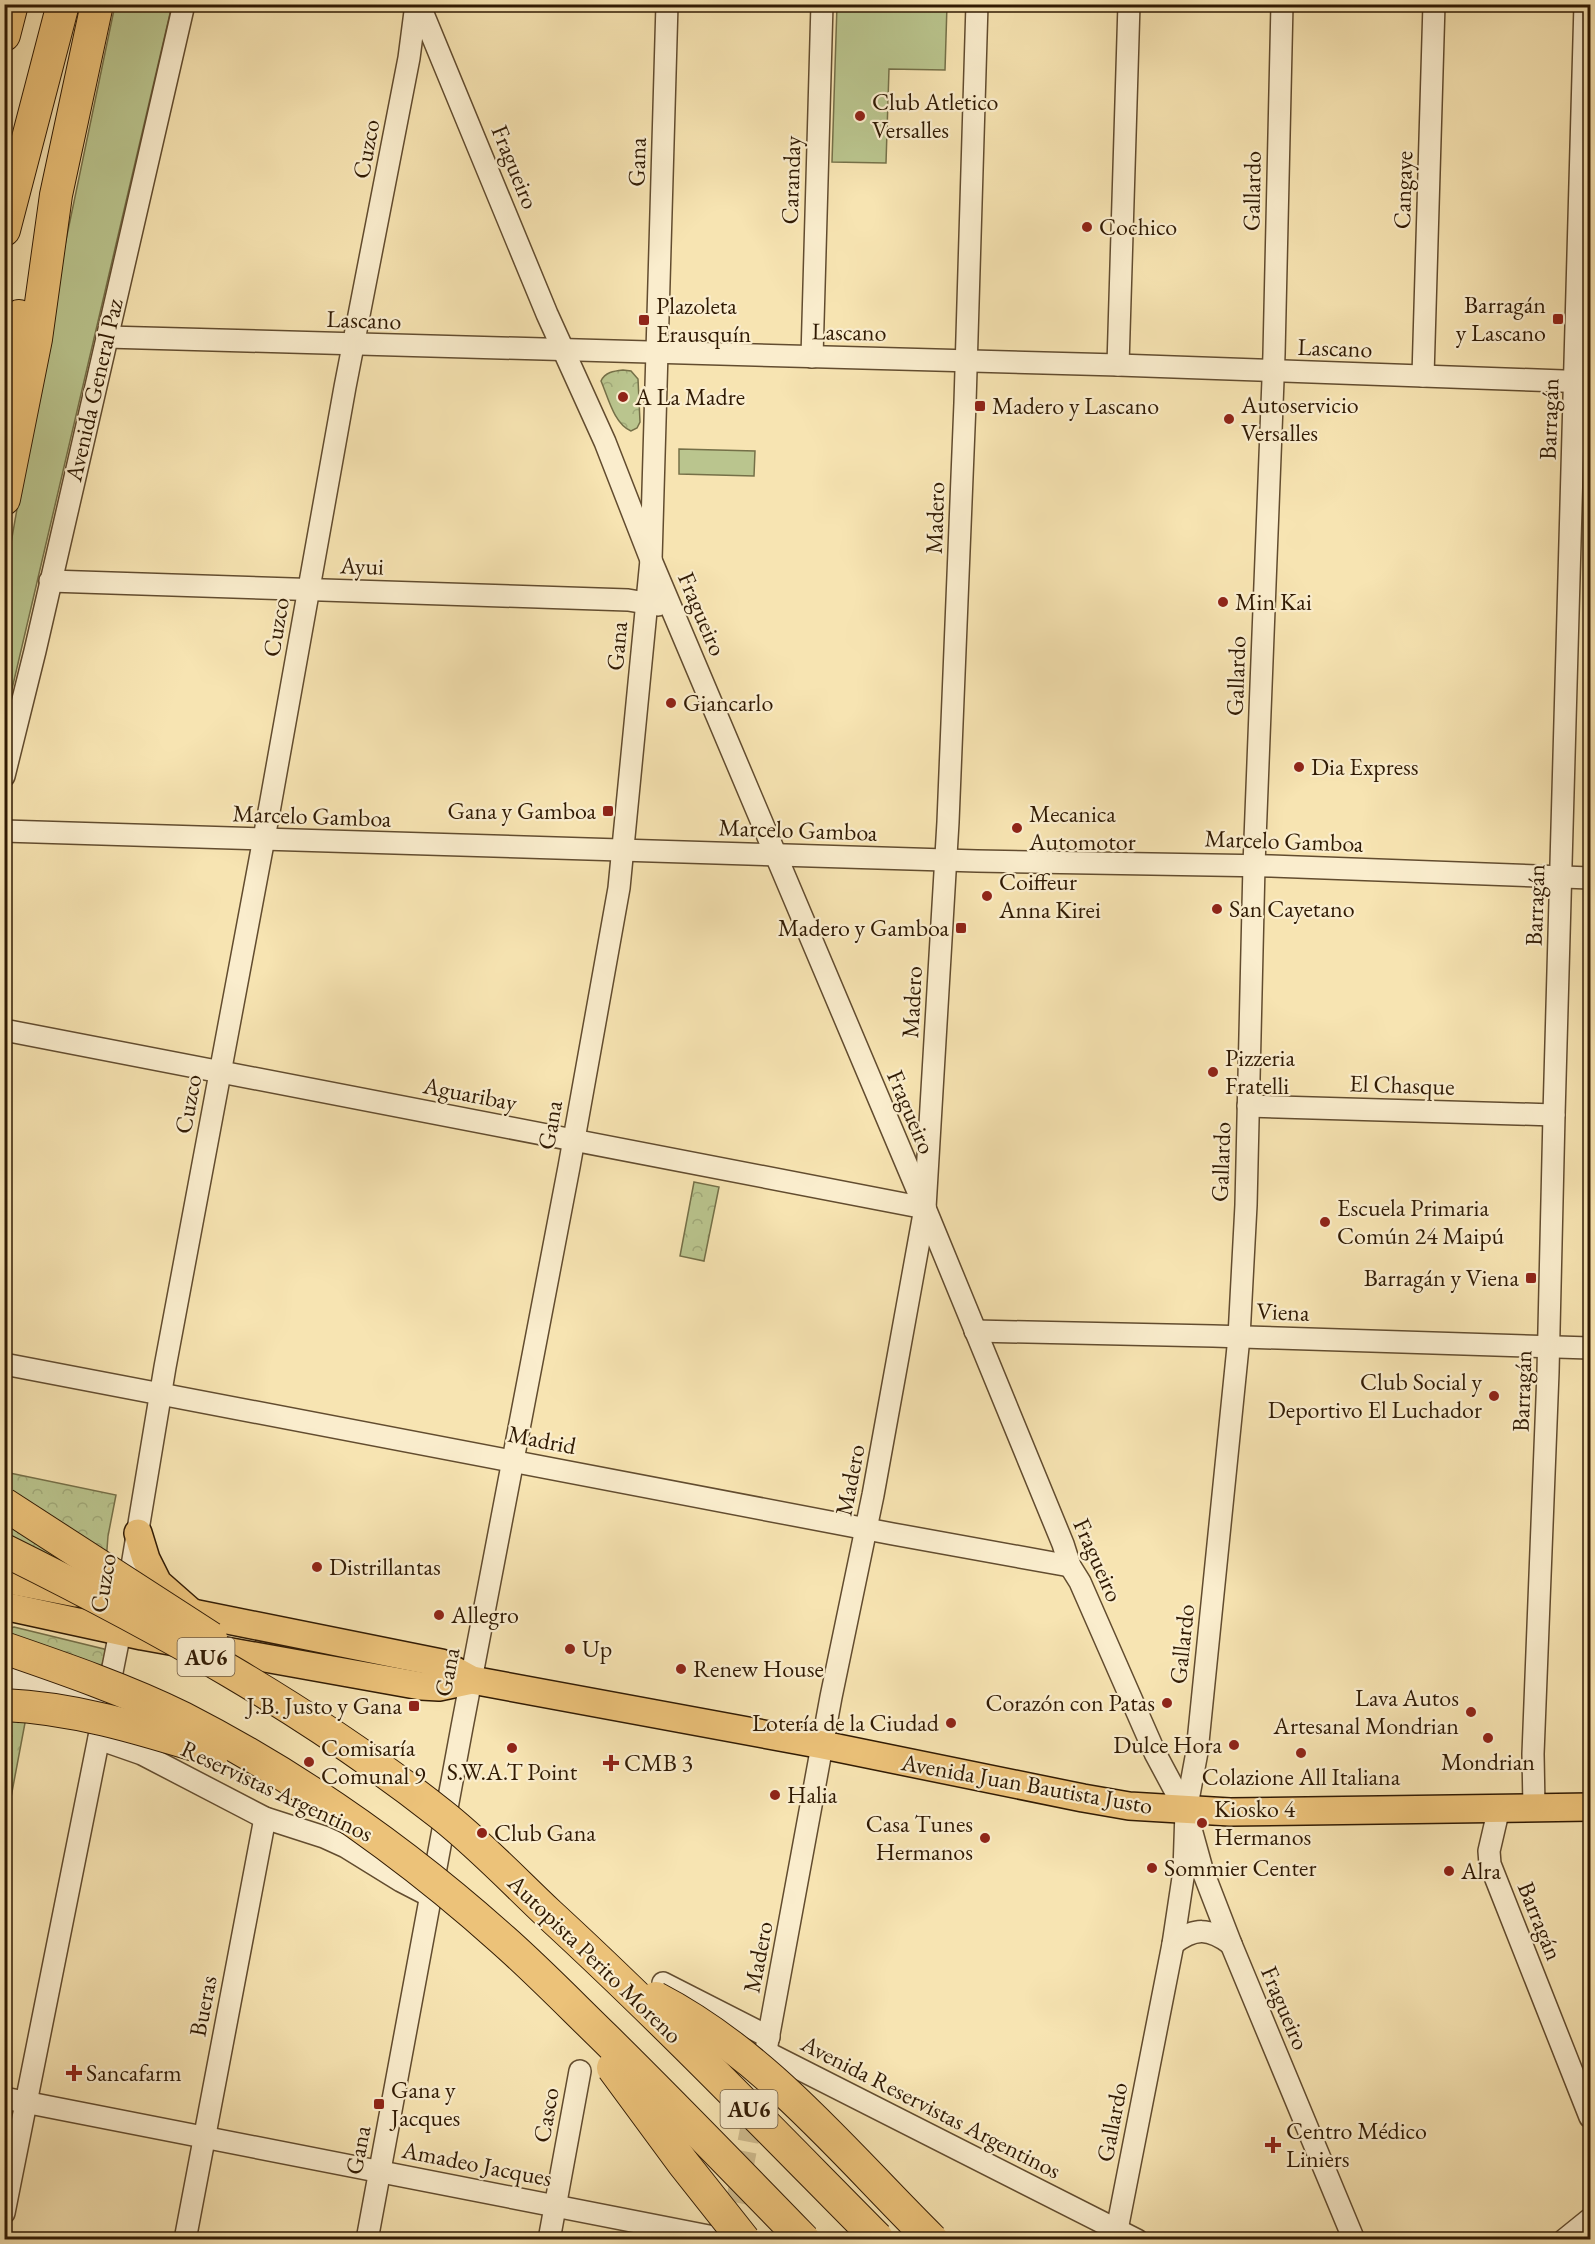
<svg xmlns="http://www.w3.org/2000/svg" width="1595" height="2244" viewBox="0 0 1595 2244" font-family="'EB Garamond',serif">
	<defs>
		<pattern id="park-crowns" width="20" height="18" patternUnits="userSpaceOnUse" patternTransform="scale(1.5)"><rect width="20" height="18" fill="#bac58e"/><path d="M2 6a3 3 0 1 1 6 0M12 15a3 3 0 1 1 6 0" fill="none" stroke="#a0a979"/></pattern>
	</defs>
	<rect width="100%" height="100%" fill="#f7e4b2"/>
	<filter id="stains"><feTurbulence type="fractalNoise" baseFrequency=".00333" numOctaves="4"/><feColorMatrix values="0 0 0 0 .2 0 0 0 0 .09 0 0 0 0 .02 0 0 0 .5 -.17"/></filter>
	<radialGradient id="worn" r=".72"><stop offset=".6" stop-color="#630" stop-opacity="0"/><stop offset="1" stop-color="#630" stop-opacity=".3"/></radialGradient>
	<!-- green -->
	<g fill="#bac58e" stroke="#757048" stroke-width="1.5">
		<polygon points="115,5 172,5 5,719 5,577 56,288"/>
		<polygon points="837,5 947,5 945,70 889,69 886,163 832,162"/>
		<polygon points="679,449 755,451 754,476 679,474"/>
	</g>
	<!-- park -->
	<g fill="url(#park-crowns)" stroke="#757048" stroke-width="1.5">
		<path d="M623,370L631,371L638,379L640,422L637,428L631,431C614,424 608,397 601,381C605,372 614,371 623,370Z"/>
		<polygon points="1590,611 1590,853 1586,853"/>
		<polygon points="694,1182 719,1187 704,1261 680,1256"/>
		<polygon points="5,1472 116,1495 108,1536 105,1575 5,1557"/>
		<path d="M14,1627L104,1649L106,1651C103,1666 99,1674 86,1682L5,1668V1629Z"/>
		<polygon points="5,1687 31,1691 9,1808 5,1807"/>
	</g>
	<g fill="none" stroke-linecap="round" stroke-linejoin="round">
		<!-- minor-tunnel -->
		<polyline stroke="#cfbc8f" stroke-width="21" stroke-dasharray="21 10" stroke-linecap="butt" points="730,2233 764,2061"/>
		<!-- minor casing -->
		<g stroke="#624c2f" stroke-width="24">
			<g id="minor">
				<polyline points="419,4 547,314 605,442 651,560 925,1208 1063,1544 1070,1566 1080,1582 1155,1753 1186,1811 1202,1869 1231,1944 1354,2240"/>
				<polyline points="107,337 1118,365 1590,382"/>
				<polyline points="812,357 822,4"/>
				<polyline points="1118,365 1129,4"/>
				<polyline points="1423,376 1434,4"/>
				<polyline points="50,581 628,600 658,605"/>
				<polyline points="4,776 35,651 184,4"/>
				<polyline points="4,831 977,861 1271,866 1590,878"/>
				<polyline points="4,1030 925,1208"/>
				<polyline points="1248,1106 1554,1115"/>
				<polyline points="975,1331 1213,1336 1590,1348"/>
				<polyline points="4,1364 893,1534 1070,1566"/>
				<polyline points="4,1677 106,1698"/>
				<polyline points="99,1739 142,1754 265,1818 324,1837 346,1847 401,1881 430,1896"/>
				<polyline points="1534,1807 1533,1754 1548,1372 1554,1115 1585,4"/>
				<polyline points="1499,1808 1489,1851 1490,1864 1590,2117"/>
				<path d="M1173,1944C1195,1927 1209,1928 1231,1944"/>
				<polyline points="663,1983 769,2037"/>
				<polyline points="766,2052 1137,2240"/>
				<polyline points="764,2061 831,1697 873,1495 925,1208 948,822 965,403 977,4"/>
				<polyline points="4,2098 729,2240"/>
				<polyline points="4,2213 126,1602 165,1367 270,806 345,387 409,58 416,4"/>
				<polyline points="185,2240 265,1818"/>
				<polyline points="367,2240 462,1727 569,1167 619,888 651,560 667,4"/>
				<polyline points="549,2240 580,2071"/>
				<polyline points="1115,2240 1173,1944 1184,1871 1186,1811 1197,1752 1239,1337 1246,1205 1254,865 1274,354 1282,4"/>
				<polyline points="1564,2240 1590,2219"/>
			</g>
		</g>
		<!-- major casing -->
		<g stroke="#301a03" stroke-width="30">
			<g id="major">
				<polyline points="138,1533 146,1559 158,1583 191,1612"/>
				<polyline points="4,1579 76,1593"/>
				<polyline points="4,1606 142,1636 421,1686 439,1687 472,1680"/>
				<polyline points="168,1608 441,1663 472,1680 823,1745 1083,1798 1129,1806 1230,1812 1590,1807"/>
			</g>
		</g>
		<!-- highway casing -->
		<g stroke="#301a03" stroke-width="34">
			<g id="highway">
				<polyline points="4,35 12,4"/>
				<polyline points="4,230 63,4"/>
				<polyline points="4,380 19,316"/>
				<polyline points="4,499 36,339 56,195 97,4"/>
			</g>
		</g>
		<!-- minor -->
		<use href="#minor" stroke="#faedcd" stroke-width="21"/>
		<!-- major -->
		<use href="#major" stroke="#ecc279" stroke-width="27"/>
		<!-- highway -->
		<use href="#highway" stroke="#ecc279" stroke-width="32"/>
		<!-- highway-bridge casing -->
		<g stroke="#301a03" stroke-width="34" stroke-linecap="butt">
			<g id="highway-bridge">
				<polyline points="4,1504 211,1638"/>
				<path d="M4,1550C157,1626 308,1709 442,1815C480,1845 514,1881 549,1914C662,2018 769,2129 877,2238"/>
				<path d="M4,1648C65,1669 126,1690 183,1718C298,1777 407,1854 503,1940C538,1971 571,2005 605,2038C672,2104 738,2172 804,2240"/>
				<path d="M4,1705C77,1708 145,1730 214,1751"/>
				<path d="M656,1998C766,2055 845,2154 932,2240"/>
				<polyline points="613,2068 683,2163 744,2240"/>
			</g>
		</g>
		<!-- highway-bridge -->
		<use href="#highway-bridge" stroke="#ecc279" stroke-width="32"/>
	</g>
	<!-- markers -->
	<g fill="#8f2418" stroke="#faedcd" stroke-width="2">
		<circle cx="860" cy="116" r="6"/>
		<circle cx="1087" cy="227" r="6"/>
		<rect x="1552" y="313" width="12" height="12" rx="3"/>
		<rect x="638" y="314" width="12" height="12" rx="3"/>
		<circle cx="623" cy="397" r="6"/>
		<rect x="974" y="400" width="12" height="12" rx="3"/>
		<circle cx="1229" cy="419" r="6"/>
		<circle cx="1223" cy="602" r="6"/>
		<circle cx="671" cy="703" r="6"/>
		<circle cx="1299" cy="767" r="6"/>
		<rect x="602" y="805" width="12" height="12" rx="3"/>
		<circle cx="1017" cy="828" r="6"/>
		<circle cx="987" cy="896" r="6"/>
		<circle cx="1217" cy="909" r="6"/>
		<rect x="955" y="922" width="12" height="12" rx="3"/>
		<circle cx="1213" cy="1072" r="6"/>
		<circle cx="1325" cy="1222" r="6"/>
		<rect x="1525" y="1272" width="12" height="12" rx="3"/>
		<circle cx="1494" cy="1396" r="6"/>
		<circle cx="317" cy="1567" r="6"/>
		<circle cx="439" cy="1615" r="6"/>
		<circle cx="570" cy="1649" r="6"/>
		<circle cx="681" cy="1669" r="6"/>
		<circle cx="1167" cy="1703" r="6"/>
		<rect x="408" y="1700" width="12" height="12" rx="3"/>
		<circle cx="1471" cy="1712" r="6"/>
		<circle cx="951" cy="1723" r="6"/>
		<circle cx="1488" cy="1738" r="6"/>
		<circle cx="1234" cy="1745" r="6"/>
		<circle cx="512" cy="1748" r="6"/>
		<circle cx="1301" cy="1753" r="6"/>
		<circle cx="309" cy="1762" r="6"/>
		<path d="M608 1754h6v6h6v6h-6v6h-6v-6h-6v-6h6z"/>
		<circle cx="775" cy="1795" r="6"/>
		<circle cx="1202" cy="1823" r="6"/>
		<circle cx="482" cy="1833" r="6"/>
		<circle cx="985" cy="1838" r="6"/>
		<circle cx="1152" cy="1868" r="6"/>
		<circle cx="1449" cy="1871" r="6"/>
		<path d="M71 2064h6v6h6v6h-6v6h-6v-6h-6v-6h6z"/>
		<rect x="373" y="2098" width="12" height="12" rx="3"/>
		<path d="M1270 2136h6v6h6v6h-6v6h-6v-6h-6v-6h6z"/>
	</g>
	<g text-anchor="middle" stroke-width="4.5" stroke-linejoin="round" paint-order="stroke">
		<!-- shield labels -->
		<g fill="#faedcd" stroke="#6d5940" stroke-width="1.5">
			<rect x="177.5" y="1638" width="57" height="38" rx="4.5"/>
			<rect x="720.5" y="2090" width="57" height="38" rx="4.5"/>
		</g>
		<g font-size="22" font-weight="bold" fill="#301a03">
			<text x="206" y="1665">AU6</text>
			<text x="749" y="2117">AU6</text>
		</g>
		<!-- poi labels -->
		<g font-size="24" fill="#301a03" stroke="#faedcd" text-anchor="start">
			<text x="872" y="110">Club Atletico<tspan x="872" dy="28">Versalles</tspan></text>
			<text x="1099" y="235">Cochico</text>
			<text x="1546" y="313" text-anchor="end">Barragán<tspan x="1546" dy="28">y Lascano</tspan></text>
			<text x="656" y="314">Plazoleta<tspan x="656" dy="28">Erausquín</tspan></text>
			<text x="635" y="405">A La Madre</text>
			<text x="1241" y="413">Autoservicio<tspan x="1241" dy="28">Versalles</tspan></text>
			<text x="992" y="414">Madero y Lascano</text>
			<text x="1235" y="610">Min Kai</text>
			<text x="683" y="711">Giancarlo</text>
			<text x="1311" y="775">Dia Express</text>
			<text x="596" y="819" text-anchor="end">Gana y Gamboa</text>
			<text x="1029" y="822">Mecanica<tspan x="1029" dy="28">Automotor</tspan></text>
			<text x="999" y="890">Coiffeur<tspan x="999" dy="28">Anna Kirei</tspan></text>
			<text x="1229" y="917">San Cayetano</text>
			<text x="949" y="936" text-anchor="end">Madero y Gamboa</text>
			<text x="1225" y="1066">Pizzeria<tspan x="1225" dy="28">Fratelli</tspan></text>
			<text x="1337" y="1216">Escuela Primaria<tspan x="1337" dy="28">Común 24 Maipú</tspan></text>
			<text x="1519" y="1286" text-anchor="end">Barragán y Viena</text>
			<text x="1482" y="1390" text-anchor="end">Club Social y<tspan x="1482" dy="28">Deportivo El Luchador</tspan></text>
			<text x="329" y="1575">Distrillantas</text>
			<text x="451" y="1623">Allegro</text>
			<text x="582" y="1657">Up</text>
			<text x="693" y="1677">Renew House</text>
			<text x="1459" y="1706" text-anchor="end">Lava Autos<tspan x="1459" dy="28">Artesanal Mondrian</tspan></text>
			<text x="1155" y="1711" text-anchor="end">Corazón con Patas</text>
			<text x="402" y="1714" text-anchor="end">J.B. Justo y Gana</text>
			<text x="939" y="1731" text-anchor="end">Lotería de la Ciudad</text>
			<text x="1222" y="1753" text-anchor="end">Dulce Hora</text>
			<text x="321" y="1756">Comisaría<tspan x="321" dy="28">Comunal 9</tspan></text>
			<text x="1488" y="1770" text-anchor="middle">Mondrian</text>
			<text x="624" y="1771">CMB 3</text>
			<text x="512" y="1780" text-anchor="middle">S.W.A.T Point</text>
			<text x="1301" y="1785" text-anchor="middle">Colazione All Italiana</text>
			<text x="787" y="1803">Halia</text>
			<text x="1214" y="1817">Kiosko 4<tspan x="1214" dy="28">Hermanos</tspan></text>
			<text x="973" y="1832" text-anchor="end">Casa Tunes<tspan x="973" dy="28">Hermanos</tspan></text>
			<text x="494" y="1841">Club Gana</text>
			<text x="1164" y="1876">Sommier Center</text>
			<text x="1461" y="1879">Alra</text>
			<text x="86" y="2081">Sancafarm</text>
			<text x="391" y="2098">Gana y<tspan x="391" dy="28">Jacques</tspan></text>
			<text x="1286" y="2139">Centro Médico<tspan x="1286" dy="28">Liniers</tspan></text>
		</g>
		<!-- street labels -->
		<g font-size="24" fill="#301a03" stroke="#faedcd">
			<text transform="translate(366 149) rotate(-79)" y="8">Cuzco</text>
			<text transform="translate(637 162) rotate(-88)" y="8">Gana</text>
			<text transform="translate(515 167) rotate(68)" y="8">Fragueiro</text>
			<text transform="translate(791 180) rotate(-88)" y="8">Caranday</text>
			<text transform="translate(1403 190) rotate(-88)" y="8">Cangaye</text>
			<text transform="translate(1252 191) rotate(-89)" y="8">Gallardo</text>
			<text transform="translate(364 320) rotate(2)" y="8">Lascano</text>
			<text transform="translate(849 332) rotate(1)" y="8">Lascano</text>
			<text transform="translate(1335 348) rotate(2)" y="8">Lascano</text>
			<text transform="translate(94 390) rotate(-77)" y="8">Avenida General Paz</text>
			<text transform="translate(1549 419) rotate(-88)" y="8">Barragán</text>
			<text transform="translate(935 518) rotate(-88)" y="8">Madero</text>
			<text transform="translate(362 566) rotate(2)" y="8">Ayui</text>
			<text transform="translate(702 614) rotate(67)" y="8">Fragueiro</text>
			<text transform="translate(276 627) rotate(-80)" y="8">Cuzco</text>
			<text transform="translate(617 646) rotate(-85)" y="8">Gana</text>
			<text transform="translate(1236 676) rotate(-88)" y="8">Gallardo</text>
			<text transform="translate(312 816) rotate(2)" y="8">Marcelo Gamboa</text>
			<text transform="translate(798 830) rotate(2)" y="8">Marcelo Gamboa</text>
			<text transform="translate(1284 841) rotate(2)" y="8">Marcelo Gamboa</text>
			<text transform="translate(1535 905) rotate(-88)" y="8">Barragán</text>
			<text transform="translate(912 1002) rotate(-87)" y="8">Madero</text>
			<text transform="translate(1402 1085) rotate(2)" y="8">El Chasque</text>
			<text transform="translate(470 1094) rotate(11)" y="8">Aguaribay</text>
			<text transform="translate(188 1104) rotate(-79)" y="8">Cuzco</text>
			<text transform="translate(911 1112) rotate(67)" y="8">Fragueiro</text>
			<text transform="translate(550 1125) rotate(-80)" y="8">Gana</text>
			<text transform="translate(1221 1162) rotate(-88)" y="8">Gallardo</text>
			<text transform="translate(1283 1312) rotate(2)" y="8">Viena</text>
			<text transform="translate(1522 1391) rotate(-88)" y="8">Barragán</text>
			<text transform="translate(542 1440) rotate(11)" y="8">Madrid</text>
			<text transform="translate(850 1480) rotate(-79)" y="8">Madero</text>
			<text transform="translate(1098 1560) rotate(66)" y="8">Fragueiro</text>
			<text transform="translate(103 1583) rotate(-80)" y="8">Cuzco</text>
			<text transform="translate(1182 1644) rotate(-84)" y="8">Gallardo</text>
			<text transform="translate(447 1672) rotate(-79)" y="8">Gana</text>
			<text transform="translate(1027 1784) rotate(10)" y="8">Avenida Juan Bautista Justo</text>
			<text transform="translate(277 1791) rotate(25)" y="8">Reservistas Argentinos</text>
			<text transform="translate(1540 1921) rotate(68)" y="8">Barragán</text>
			<text transform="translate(758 1957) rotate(-79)" y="8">Madero</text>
			<text transform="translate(595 1959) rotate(44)" y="8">Autopista Perito Moreno</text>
			<text transform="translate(203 2006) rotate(-79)" y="8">Bueras</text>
			<text transform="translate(1285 2008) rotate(67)" y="8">Fragueiro</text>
			<text transform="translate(931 2107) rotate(27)" y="8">Avenida Reservistas Argentinos</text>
			<text transform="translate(546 2115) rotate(-80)" y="8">Casco</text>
			<text transform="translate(1112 2122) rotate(-79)" y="8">Gallardo</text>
			<text transform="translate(358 2150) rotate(-79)" y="8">Gana</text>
			<text transform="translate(477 2164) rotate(11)" y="8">Amadeo Jacques</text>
		</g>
	</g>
	<!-- margin -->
	<rect width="1595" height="2244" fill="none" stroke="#f7e4b2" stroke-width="24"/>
	<rect x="6" y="6" width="1583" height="2232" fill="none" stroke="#301a03" stroke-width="3"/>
	<rect x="12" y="12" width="1571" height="2220" fill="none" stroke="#301a03" stroke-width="1.5"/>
	<rect width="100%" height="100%" filter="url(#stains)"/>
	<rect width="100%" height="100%" fill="url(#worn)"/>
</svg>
